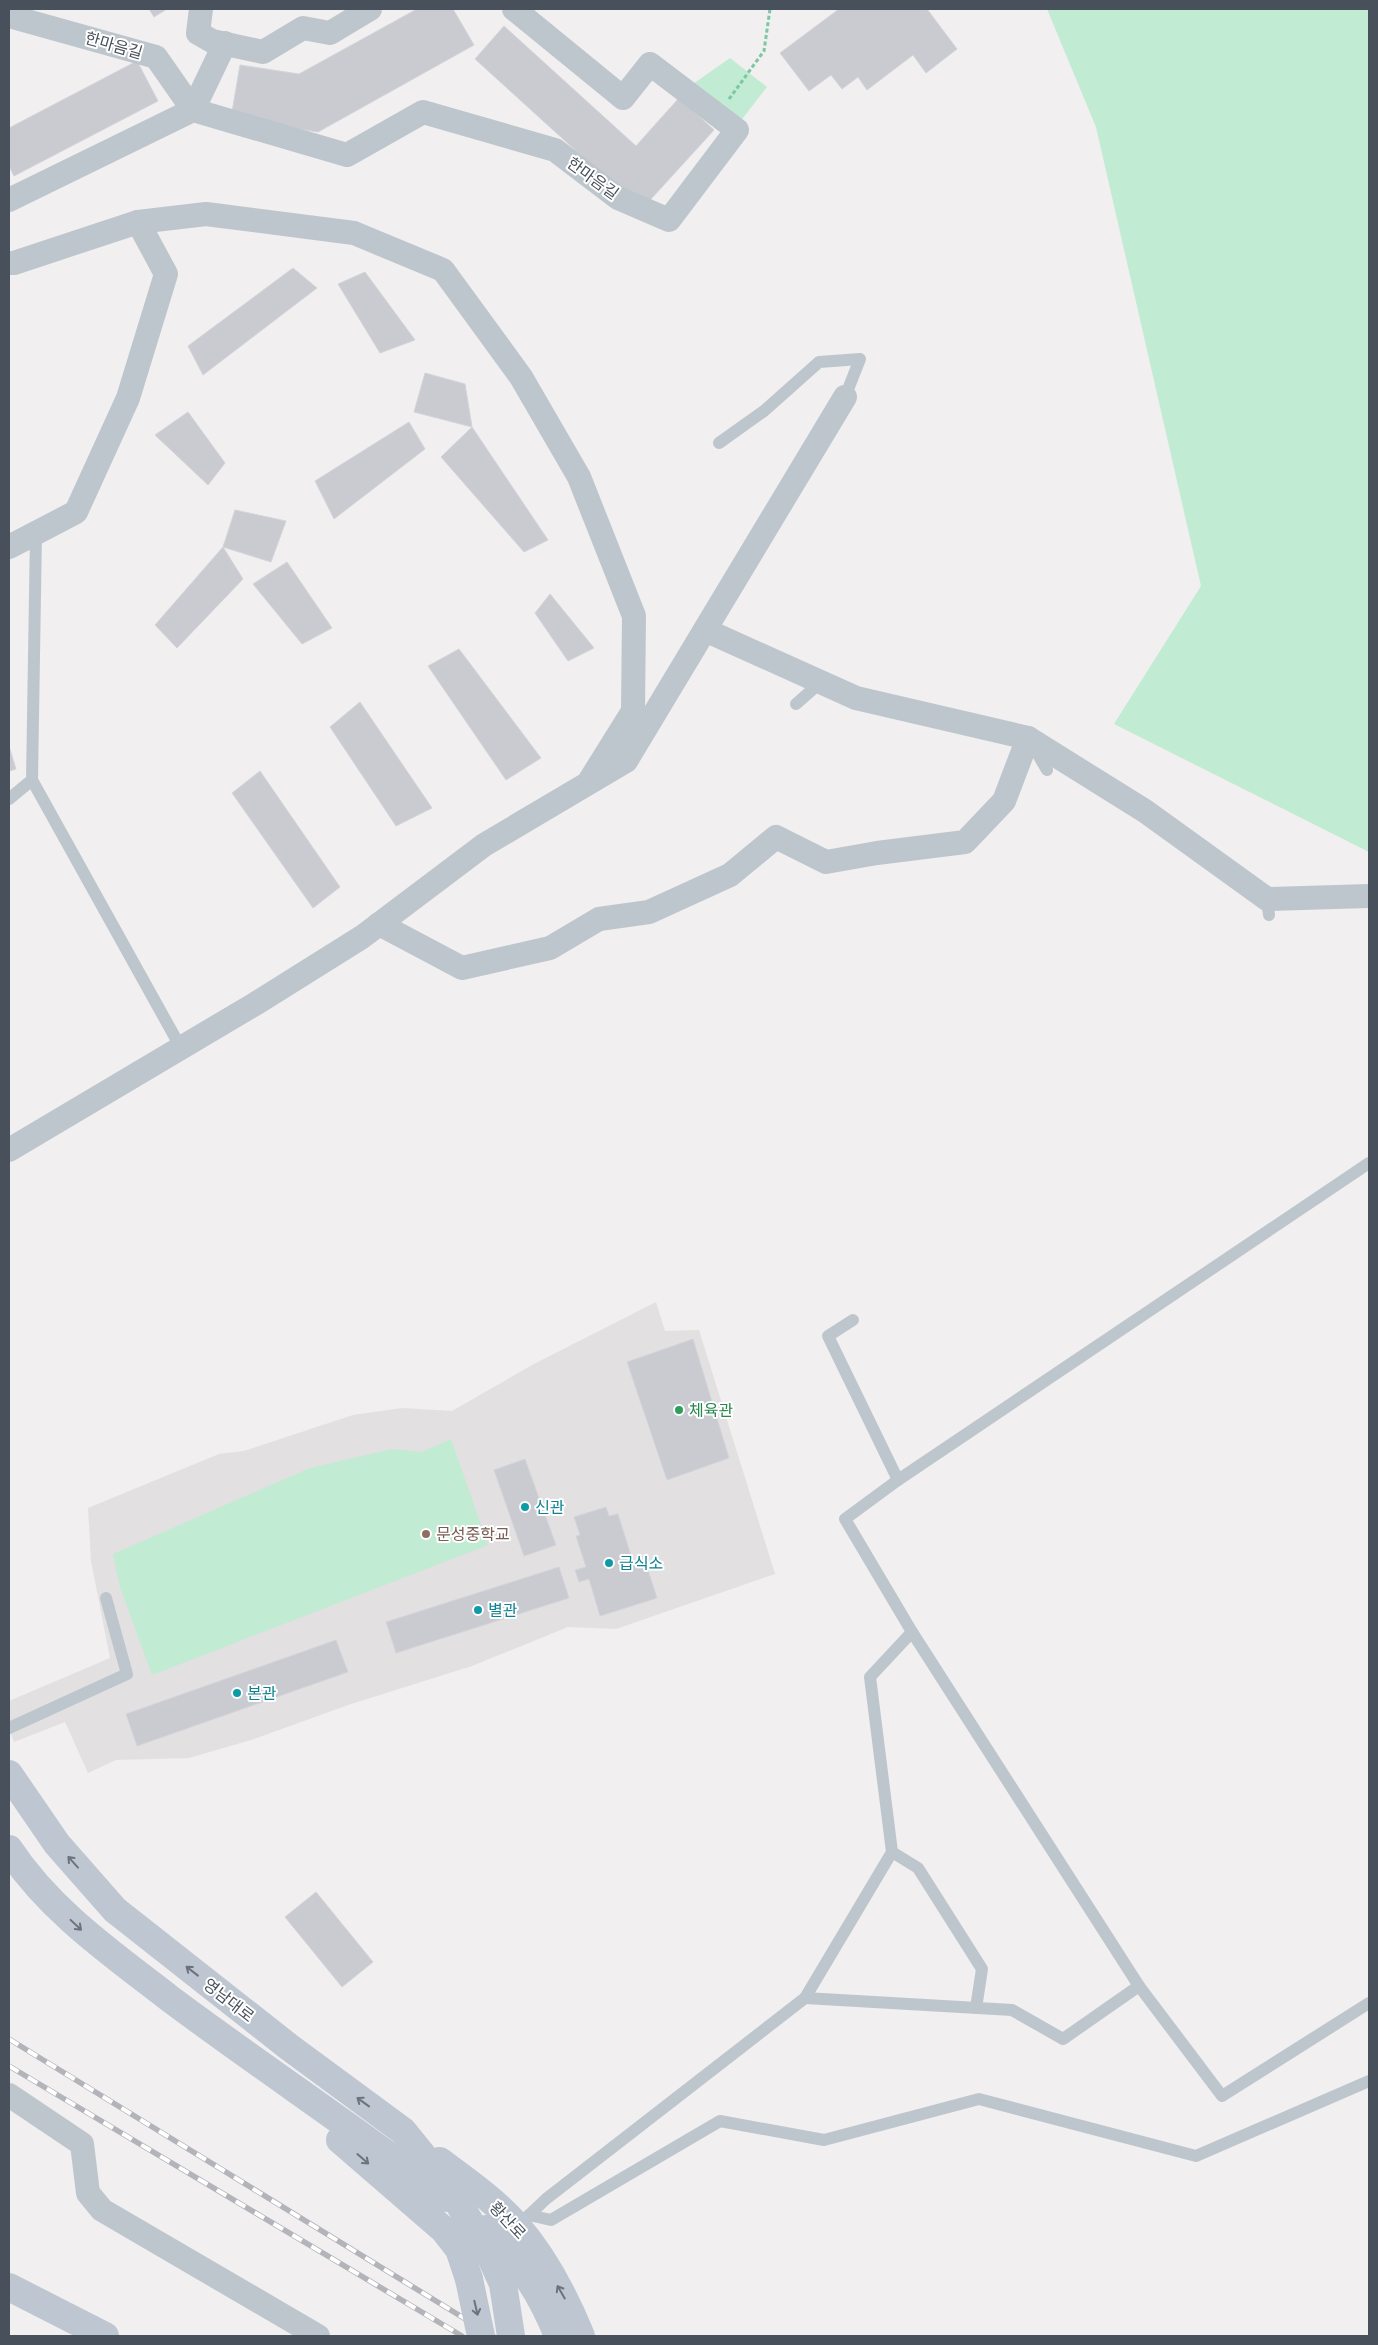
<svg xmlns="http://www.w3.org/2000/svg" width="1378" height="2345" viewBox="0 0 1378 2345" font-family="'IBM Plex Sans','Noto Sans KR',sans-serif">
	<rect width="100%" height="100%" fill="#f1efef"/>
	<!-- education -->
	<polygon fill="#e2e0e0" points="656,1302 665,1331 699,1330 775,1574 616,1629 568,1627 472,1666 351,1704 251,1740 189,1758 116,1760 88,1773 65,1722 14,1742 9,1730 9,1701 110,1658 91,1561 88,1508 219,1454 244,1451 353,1415 402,1408 452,1411 532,1365"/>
	<!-- green -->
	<g fill="#c1ebd3">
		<polygon points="1047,9 1369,9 1369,852 1114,724 1201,586 1096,127"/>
		<polygon points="730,58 767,87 736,127 690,86"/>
		<polygon points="451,1439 488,1545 152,1675 120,1587 113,1554 310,1468 392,1449 422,1452"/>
	</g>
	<!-- building -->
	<g fill="#c9cbd1" stroke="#d3d5da">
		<polygon points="149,9 167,9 154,17"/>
		<polygon points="417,9 453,9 474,45 318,132 231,118 240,65 299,74"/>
		<polygon points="839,9 927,9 957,49 926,73 913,55 867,90 858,77 842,89 831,75 809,91 780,53"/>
		<polygon points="504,26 636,146 679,98 714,130 641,210 475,59"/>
		<polygon points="137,61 158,101 14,176 9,166 9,128"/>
		<polygon points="293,268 317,288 203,375 188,346"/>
		<polygon points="365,272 415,340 380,353 338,284"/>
		<polygon points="425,373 465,384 472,427 414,412"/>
		<polygon points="188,412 225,463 208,485 155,435"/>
		<polygon points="409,422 425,449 334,519 315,481"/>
		<polygon points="472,427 548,540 524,552 441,457"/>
		<polygon points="235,510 286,521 271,562 223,547"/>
		<polygon points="223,547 243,579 177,648 155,625"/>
		<polygon points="287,562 332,628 302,644 253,584"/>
		<polygon points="550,594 594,648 568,661 535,613"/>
		<polygon points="459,649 541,758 506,780 428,666"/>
		<polygon points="360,702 432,808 396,826 330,727"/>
		<polygon points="9,746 16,769 9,771"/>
		<polygon points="260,771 340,887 313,908 232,793"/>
		<polygon points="693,1339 729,1458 667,1480 627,1362"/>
		<polygon points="525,1459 556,1545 524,1556 494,1470"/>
		<polygon points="606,1507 609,1516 618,1514 634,1565 645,1561 657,1598 600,1616 589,1579 579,1582 575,1570 586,1567 576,1536 580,1535 574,1517"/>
		<polygon points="559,1567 569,1598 396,1653 386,1622"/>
		<polygon points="336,1640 348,1672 137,1746 126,1714"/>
		<polygon points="316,1892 373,1962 342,1987 285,1917"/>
	</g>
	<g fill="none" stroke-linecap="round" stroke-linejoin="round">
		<!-- path -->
		<polyline stroke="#7cc7a5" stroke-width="3" stroke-dasharray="4 2.5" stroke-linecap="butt" points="729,99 764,51 770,9"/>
		<!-- lane -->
		<g stroke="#bec6cd" stroke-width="12">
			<polyline points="719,443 764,411 819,362 860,359 845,397"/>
			<polyline points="36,533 32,780 181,1048"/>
			<polyline points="796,704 821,682"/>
			<polyline points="1033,746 1047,770"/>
			<polyline points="9,799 32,780"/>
			<polyline points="1267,899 1269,915"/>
			<polyline points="1369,1163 898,1480 845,1519 912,1632 1139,1986 1222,2096 1369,2003"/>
			<polyline points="853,1320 828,1336 898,1480"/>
			<polyline points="9,1728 127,1674 106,1598"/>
			<polyline points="892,1852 918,1868 982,1969 976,2008"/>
			<polyline points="805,1998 1012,2010 1063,2039 1139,1986"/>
			<polyline points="529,2215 551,2220 720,2121 824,2140 979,2099 1196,2156 1369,2081"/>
			<polyline points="526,2218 546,2199 805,1998 892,1852 870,1677 912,1632"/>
		</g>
		<!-- street -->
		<g stroke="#bec6cd" stroke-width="24">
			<polyline points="201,9 198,33 212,41 263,52 303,28 330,33 370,9"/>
			<polyline points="9,16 156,57 193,110 347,155 423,112 555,150 618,198 669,220 737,130 650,64 623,98 514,9"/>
			<polyline points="9,200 193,110 225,43"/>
			<polyline points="9,263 14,263 138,222 206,214 354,233 443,270 521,377 579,477 634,616 633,711 590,780"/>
			<polyline points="9,547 76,512 128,398 166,274 138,222"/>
			<polyline points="705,630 856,698 1028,738 1145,811 1267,899 1369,896"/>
			<polyline points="379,924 462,968 550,948 599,919 649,912 730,875 776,837 826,862 877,853 965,842 1004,801 1028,738"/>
			<polyline points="9,1150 255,1004 362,937 484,845 626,761 845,397"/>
			<polyline points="9,2095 82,2144 88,2193 102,2210 318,2336"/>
		</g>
		<!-- secondary -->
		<g stroke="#bec7d1" stroke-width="28">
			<polyline points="9,1774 57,1844 115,1910 289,2047 403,2131 450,2189 490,2255 503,2284 511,2336"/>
			<path d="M9,1849C50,1911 111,1953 169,1998C260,2066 355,2129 446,2198"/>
			<polyline points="340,2140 444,2230 459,2249 469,2279"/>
			<path d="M440,2161C466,2181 496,2201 517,2226C545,2258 565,2297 581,2336"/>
			<path d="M486,2229C519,2259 542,2295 558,2336"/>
			<polyline points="9,2287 105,2336"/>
		</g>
		<!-- rail casing -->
		<g stroke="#b2b4b9" stroke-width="5.5">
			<g id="rail">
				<polyline points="9,2039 493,2336"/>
				<polyline points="9,2066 462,2336"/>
			</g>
		</g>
		<!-- rail -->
		<use href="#rail" stroke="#fff" stroke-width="4" stroke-dasharray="11" stroke-linecap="butt"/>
		<!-- secondary-bridge -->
		<polyline stroke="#bec7d1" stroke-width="28" points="469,2279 481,2336"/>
	</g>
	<!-- one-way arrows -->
	<defs><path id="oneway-shaft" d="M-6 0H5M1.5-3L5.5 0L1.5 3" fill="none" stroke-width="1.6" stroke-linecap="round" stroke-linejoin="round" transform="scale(1.25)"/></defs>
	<g stroke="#6b747e">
		<use href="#oneway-shaft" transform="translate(73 1862) rotate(-132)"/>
		<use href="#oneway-shaft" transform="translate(76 1925) rotate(43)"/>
		<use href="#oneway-shaft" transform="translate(192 1971) rotate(-142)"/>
		<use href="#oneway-shaft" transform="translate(363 2102) rotate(-144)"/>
		<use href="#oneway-shaft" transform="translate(363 2159) rotate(41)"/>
		<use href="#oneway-shaft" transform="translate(561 2292) rotate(-120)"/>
		<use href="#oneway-shaft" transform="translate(476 2308) rotate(77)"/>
	</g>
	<!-- markers -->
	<circle fill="#2e9e5b" stroke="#fff" stroke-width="2" cx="679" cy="1410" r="5"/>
	<g fill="#0f9aa8" stroke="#fff" stroke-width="2">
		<circle cx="525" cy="1507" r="5"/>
		<circle cx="609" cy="1563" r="5"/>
		<circle cx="478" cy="1610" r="5"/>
		<circle cx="237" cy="1693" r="5"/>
	</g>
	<circle fill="#8d6e63" stroke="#fff" stroke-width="2" cx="426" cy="1534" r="5"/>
	<g text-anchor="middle" stroke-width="4" stroke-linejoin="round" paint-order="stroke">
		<!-- street labels -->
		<g font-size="16" fill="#48515b" stroke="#fff">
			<text transform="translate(114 45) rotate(16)" y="6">한마음길</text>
			<text transform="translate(593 178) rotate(36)" y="6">한마음길</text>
			<text transform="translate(229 2000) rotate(38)" y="6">영남대로</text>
			<text transform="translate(508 2220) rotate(47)" y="6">황산로</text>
		</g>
		<!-- leisure labels -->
		<g font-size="16" fill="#27864d" stroke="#fff" text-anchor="start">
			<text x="689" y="1416">체육관</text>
		</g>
		<!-- culture labels -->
		<g font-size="16" fill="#0d838f" stroke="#fff" text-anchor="start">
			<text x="535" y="1513">신관</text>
			<text x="619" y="1569">급식소</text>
			<text x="488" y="1616">별관</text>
			<text x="247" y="1699">본관</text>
		</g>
		<!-- education labels -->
		<g font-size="16" fill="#785e54" stroke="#fff" text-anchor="start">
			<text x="436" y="1540">문성중학교</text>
		</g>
	</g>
	<!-- border -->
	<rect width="1378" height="2345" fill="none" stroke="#48515b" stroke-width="20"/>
</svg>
